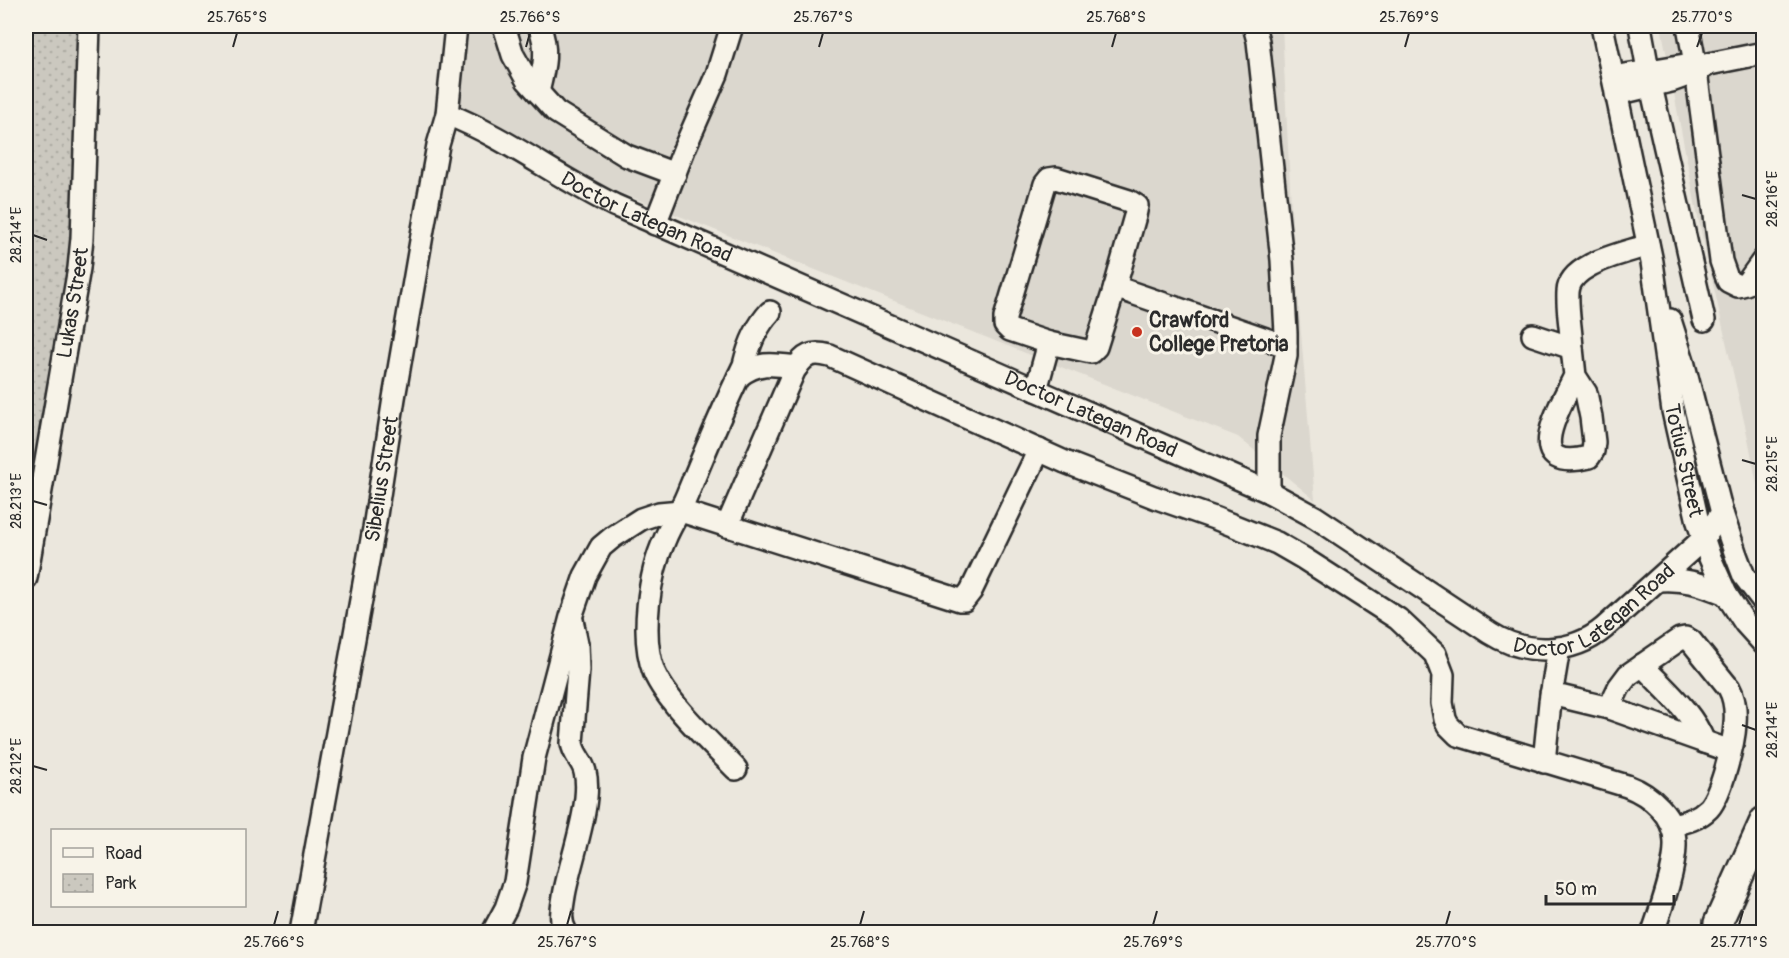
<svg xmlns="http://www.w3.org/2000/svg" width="1789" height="958" viewBox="0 0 1789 958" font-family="Pangolin,sans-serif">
	<defs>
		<pattern id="park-dots" width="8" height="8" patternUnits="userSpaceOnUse" patternTransform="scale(1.5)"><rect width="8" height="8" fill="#cbc8bf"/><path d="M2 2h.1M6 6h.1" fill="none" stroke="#aeaca4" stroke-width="1.8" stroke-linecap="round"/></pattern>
	</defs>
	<rect width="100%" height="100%" fill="#ebe7dd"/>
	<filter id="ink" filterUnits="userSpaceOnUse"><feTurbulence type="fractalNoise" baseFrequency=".0167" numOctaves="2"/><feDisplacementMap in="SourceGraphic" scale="12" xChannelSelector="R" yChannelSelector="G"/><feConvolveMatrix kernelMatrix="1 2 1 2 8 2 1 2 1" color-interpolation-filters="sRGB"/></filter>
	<g filter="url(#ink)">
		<!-- built -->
		<g fill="#dbd7ce">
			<polygon points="451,26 1282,26 1292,227 1315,500 1238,437 444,123"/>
			<polygon points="1661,26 1763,26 1763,516 1749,443 1697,213"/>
		</g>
		<!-- park -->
		<polygon fill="url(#park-dots)" stroke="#7b7a75" stroke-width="1.5" points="26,26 84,26 81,234 26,573"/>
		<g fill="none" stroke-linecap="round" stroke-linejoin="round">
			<!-- minor casing -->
			<g stroke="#2b2b2b" stroke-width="26">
				<g id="minor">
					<polyline points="504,26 513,55 527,80 556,112 627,156 675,174"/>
					<polyline points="1254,26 1258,41 1282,260 1286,333 1286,356 1269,436 1269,492"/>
					<path id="s1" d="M1602,26L1652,262L1673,411L1698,522L1710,558L1726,594L1745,623L1764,644"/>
					<polyline points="1640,26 1651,86 1704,320"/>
					<polyline points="1688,26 1695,63 1721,261 1728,281 1738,286 1746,284 1764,259"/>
					<polyline points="1613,77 1697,63"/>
					<path d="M538,92C544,68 549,49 539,26"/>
					<polyline points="1616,94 1671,81 1696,72 1709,64 1764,53"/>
					<path id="s2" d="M447,114C505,137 557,177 614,205L1269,492L1315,517L1490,633C1524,655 1572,655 1604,628L1703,539L1722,513"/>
					<polyline points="655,224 685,147 717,74 732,26"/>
					<polyline points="1670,320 1683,361 1722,513 1736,555 1744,576 1764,602"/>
					<path d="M1533,335L1572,348C1571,329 1567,310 1568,292C1569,263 1626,253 1648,245"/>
					<polyline points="1049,343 1091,352 1096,347 1115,287"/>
					<path d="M1572,348L1575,376L1586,393L1591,417L1594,442L1593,451L1589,457C1519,474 1560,406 1575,376"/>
					<path d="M739,376C759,361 773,364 797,367"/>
					<polyline points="1036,390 1049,343 1010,330 1005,325 1005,318 1045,184 1049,179 1056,178 1129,201 1137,206 1135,216 1115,287 1286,346"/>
					<path d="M727,526L794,371C804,355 811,351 830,356L1065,462L1154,497L1217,519L1277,543L1303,558L1398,619L1435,654L1443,675L1442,703L1445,719L1448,725L1458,735L1627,786C1651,795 1675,816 1675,843C1676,867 1661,909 1653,932"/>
					<path id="s3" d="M26,578L79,268L82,238L89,26"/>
					<path d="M1658,580C1685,578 1701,584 1726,594"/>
					<path d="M1642,665C1664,689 1692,711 1704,742"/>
					<polyline points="1551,694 1609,708 1730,751"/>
					<path d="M1609,708L1619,687L1628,675L1680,639L1685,638L1691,641L1729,688C1735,699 1736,712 1735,724C1734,744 1721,794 1709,808C1698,819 1686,822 1672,825"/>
					<polyline points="1544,762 1550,702 1559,648"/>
					<path d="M736,769C711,743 668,704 654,672C640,637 649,573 665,539C671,524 681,510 687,495C705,451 723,408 744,365C749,344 756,327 770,312"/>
					<path id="s4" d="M301,932L374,528L394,398L422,235L438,145L447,114L456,26"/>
					<polyline points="493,932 506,908 515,882 534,758 571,617 585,576 601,547 613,537 641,519 659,513 681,511 960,600 964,600 971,591 1039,450"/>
					<path d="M566,932C559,921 562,909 564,896C569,864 593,802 585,772C583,761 574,756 572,743L578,670L577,644L572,620"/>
				</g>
			</g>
			<!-- major casing -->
			<g stroke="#2b2b2b" stroke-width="32">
				<polyline id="major" points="1718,923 1764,821"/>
			</g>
			<!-- minor -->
			<use href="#minor" stroke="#f7f3e8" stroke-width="21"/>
			<!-- major -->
			<use href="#major" stroke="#f7f3e8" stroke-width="27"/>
		</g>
	</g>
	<!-- ticks -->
	<path fill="none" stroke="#2b2b2b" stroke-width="2" d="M233,47L237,33M526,47L530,33M819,47L823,33M1112,47L1116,33M1405,47L1409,33M1697,47L1702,33M1742,195L1756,199M33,235L47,240M1742,460L1756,464M33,501L47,505M1742,725L1756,730M33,766L47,770M274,925L278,911M567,925L571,911M860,925L864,911M1153,925L1157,911M1446,925L1450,911M1739,925L1743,911"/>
	<!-- markers -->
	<circle fill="#c8321e" stroke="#f7f3e8" stroke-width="2" cx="1137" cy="332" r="6"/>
	<g text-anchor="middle" stroke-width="6" stroke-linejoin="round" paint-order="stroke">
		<!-- street labels -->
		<g font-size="21" fill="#2b2b2b" stroke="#f7f3e8">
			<text dy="7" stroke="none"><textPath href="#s2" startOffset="225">Doctor Lategan Road</textPath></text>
			<text dy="7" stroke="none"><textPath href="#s3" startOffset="279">Lukas Street</textPath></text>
			<text dy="7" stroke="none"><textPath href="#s2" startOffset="711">Doctor Lategan Road</textPath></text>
			<text dy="7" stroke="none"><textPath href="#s1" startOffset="442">Totius Street</textPath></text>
			<text dy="7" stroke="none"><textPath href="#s4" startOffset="460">Sibelius Street</textPath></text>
			<text dy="7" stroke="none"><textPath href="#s2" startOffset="1287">Doctor Lategan Road</textPath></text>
		</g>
		<!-- poi labels -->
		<g font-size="21" font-weight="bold" fill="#2b2b2b" stroke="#f7f3e8" text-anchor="start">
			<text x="1149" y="327">Crawford<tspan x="1149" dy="24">College Pretoria</tspan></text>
		</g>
	</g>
	<!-- margin -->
	<rect width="1789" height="958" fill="none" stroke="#f7f3e8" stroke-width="66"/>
	<!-- legend -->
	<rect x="51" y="829" width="195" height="78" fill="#f7f3e8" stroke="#a5a39c" stroke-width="1.5"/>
	<rect x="63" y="848" width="30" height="9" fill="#f7f3e8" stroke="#a5a39c" stroke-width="1.5"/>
	<text x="105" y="859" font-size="18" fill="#2b2b2b">Road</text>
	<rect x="63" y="874" width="30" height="18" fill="url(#park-dots)" stroke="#a5a39c" stroke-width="1.5"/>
	<text x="105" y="889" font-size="18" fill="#2b2b2b">Park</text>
	<!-- scale -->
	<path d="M1546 895v9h128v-9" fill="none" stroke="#2b2b2b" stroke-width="3"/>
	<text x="1555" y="895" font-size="18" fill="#2b2b2b" stroke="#f7f3e8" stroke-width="4.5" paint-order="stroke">50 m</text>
	<rect x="33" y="33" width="1723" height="892" fill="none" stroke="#2b2b2b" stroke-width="2"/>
	<g font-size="15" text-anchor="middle" fill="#2b2b2b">
		<text x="237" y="22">25.765°S</text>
		<text x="530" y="22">25.766°S</text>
		<text x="823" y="22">25.767°S</text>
		<text x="1116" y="22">25.768°S</text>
		<text x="1409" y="22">25.769°S</text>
		<text x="1702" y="22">25.770°S</text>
		<text transform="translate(1772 199) rotate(-90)" y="5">28.216°E</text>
		<text transform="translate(16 235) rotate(-90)" y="5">28.214°E</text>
		<text transform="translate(1772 464) rotate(-90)" y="5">28.215°E</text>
		<text transform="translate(16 501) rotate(-90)" y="5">28.213°E</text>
		<text transform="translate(1772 730) rotate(-90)" y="5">28.214°E</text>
		<text transform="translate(16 766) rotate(-90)" y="5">28.212°E</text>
		<text x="274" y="947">25.766°S</text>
		<text x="567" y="947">25.767°S</text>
		<text x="860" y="947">25.768°S</text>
		<text x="1153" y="947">25.769°S</text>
		<text x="1446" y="947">25.770°S</text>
		<text x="1739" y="947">25.771°S</text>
	</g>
</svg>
